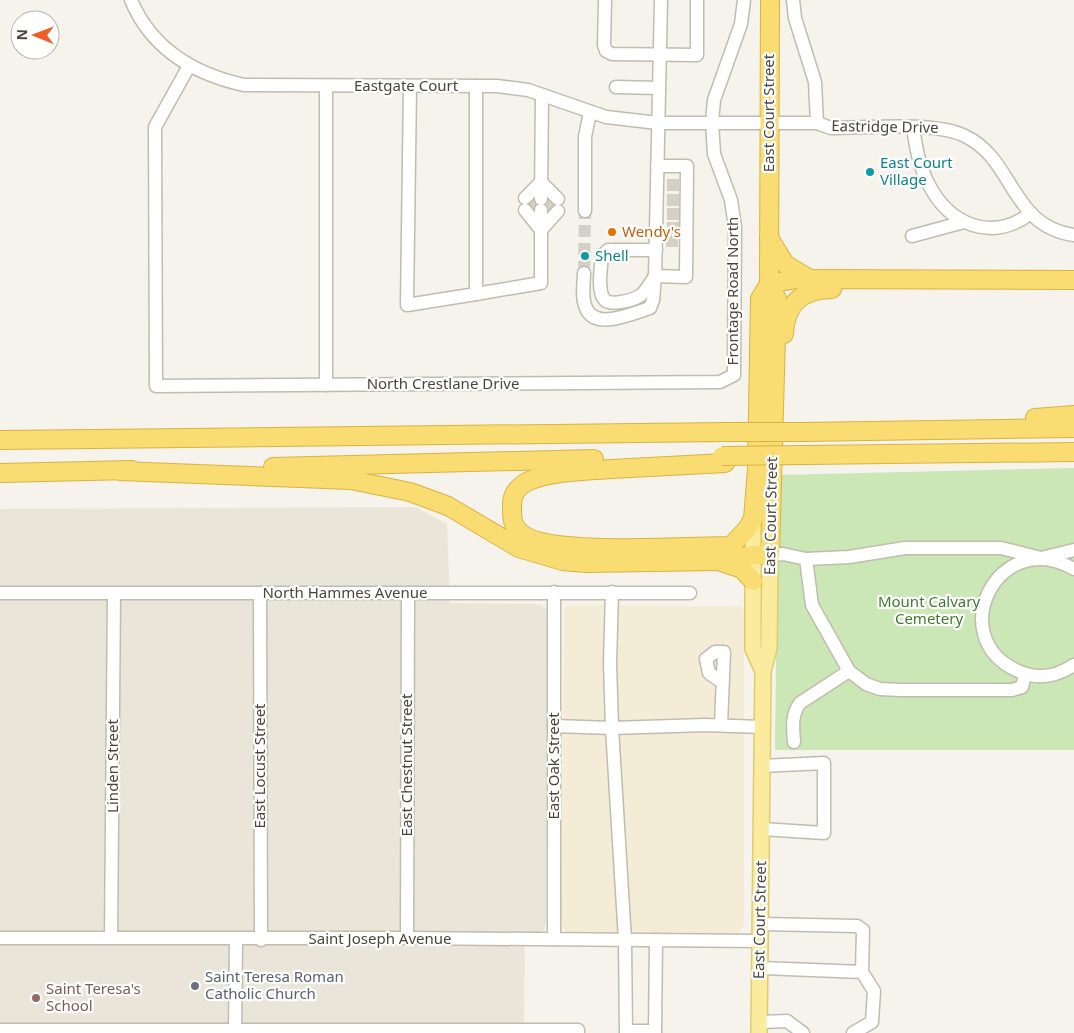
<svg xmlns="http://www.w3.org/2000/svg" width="1074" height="1033" viewBox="0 0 1074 1033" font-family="'Noto Sans',sans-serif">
	<rect width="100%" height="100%" fill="#f5f3eb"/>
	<!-- residential -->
	<polygon fill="#e9e6d9" points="415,507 447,524 450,603 534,604 542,605 547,611 546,924 544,930 539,932 525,932 524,1027 0,1026 0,509"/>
	<!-- commercial -->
	<polygon fill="#f5ecd8" points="569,605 740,606 744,610 744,925 738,933 568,932 564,929 561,925 564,608"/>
	<!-- green -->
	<polygon fill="#cbe7b6" points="1074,468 1074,750 775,750 778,475"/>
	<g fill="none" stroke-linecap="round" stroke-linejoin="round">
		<!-- minor-tunnel -->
		<g stroke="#d3d0c7" stroke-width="12" stroke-dasharray="12 6" stroke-linecap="butt">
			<polyline points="667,185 680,185"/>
			<polyline points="533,199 533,210"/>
			<polyline points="549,199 550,211"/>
			<polyline points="667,200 679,200"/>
			<polyline points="667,214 679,214"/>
			<polyline points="667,228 679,228"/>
			<polyline points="666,241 679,241"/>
			<polyline points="584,273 585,211"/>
		</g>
		<!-- minor casing -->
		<g stroke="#c0bcae" stroke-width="15">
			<g id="minor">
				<path d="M131,0C152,50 194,74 244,85L497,86L528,90L606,117L658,123H817L831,128C866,128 935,121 965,136C1015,160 1010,226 1074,235"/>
				<polyline points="605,0 604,45 606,51 612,54 697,55 697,0"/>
				<polyline points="793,0 795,18 815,82 817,123"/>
				<polyline points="189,66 155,127 156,386 720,382 734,375 735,227 731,200 714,154 712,122 714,100 741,24 744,0"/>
				<polyline points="410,86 407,305 476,294 476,86"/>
				<polyline points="616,87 659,88"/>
				<path d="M913,128C916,147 919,166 928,183C949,225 992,243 1031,213"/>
				<path d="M657,166H687L686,277L655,276C657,184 659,92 661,0"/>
				<polyline points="541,182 558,199"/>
				<polyline points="525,198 541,182"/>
				<polyline points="541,199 542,95"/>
				<polyline points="525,210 541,230"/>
				<polyline points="585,211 585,137 590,112"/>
				<polyline points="541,230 558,211"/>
				<polyline points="912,236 964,222"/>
				<path d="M584,273C584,284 581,298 586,308C595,331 633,313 650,308L653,300L655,276"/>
				<path d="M655,276C651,282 646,291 641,295C634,300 609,307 604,299C597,290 601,268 602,256L608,250H656"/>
				<polyline points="476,294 541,283 541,210"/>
				<polyline points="326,385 326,87"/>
				<polyline points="770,555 783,554 806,559 849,557 905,548 1001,548 1041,558 1074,550"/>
				<polyline points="806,559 812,605 849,671 866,684 880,689 900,690 1012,690 1022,687 1025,674"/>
				<path d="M1074,569C998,526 944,636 1016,670C1036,680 1056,677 1074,665"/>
				<polyline points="554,592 554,939"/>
				<polyline points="612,592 610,663 612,728 705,725 762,727"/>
				<polyline points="0,593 690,593"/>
				<polyline points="260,593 261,940"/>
				<polyline points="721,725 724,652 715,652 706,659 709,673 723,683"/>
				<polyline points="554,726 612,728 625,940 626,1033"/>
				<path d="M794,742C793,728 791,715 800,703L849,671"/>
				<polyline points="761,829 824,833 824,763 762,766"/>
				<polyline points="760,924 857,926 863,930 862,972"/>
				<polyline points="0,938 407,938 760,941"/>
				<polyline points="111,938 114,593"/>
				<polyline points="407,938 408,593"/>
				<polyline points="759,968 862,972 874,991 872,1022 853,1033"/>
				<polyline points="759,1022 787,1021 803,1033"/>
				<polyline points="0,1030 578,1030 578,1033"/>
				<polyline points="626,1031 655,1031"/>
				<polyline points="235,1033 236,940"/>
				<polyline points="655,1033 656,940"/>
			</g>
		</g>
		<!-- major casing -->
		<g stroke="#e0cb6e" stroke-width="18">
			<g id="major">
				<polyline points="753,519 753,649 763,671"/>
				<polyline points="759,1033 763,671 769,648 770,555"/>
			</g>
		</g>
		<!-- highway casing -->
		<g stroke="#d9b341" stroke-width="20">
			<g id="highway">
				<polyline points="769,238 785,264 810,279"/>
				<path d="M784,334C785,304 802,289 832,289"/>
				<polyline points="1035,418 1074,415"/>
				<polyline points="803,432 1074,428"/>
				<polyline points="0,440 725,432"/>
				<polyline points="804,455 1074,452"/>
				<path d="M725,463C687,465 649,467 611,469C587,471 551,471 529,481C520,485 512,493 512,504C512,516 511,526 522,534C549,556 691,546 731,546L747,529L753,519L757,469L760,299L769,284L796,279L1074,280"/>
				<polyline points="273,467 594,459"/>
				<polyline points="120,471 351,480 410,492 448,506 519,548 563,561 586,563 718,561 753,555 770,555 777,299 769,284 770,0"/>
				<polyline points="0,473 132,470"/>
				<polyline points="719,561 742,569 753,581"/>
			</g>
		</g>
		<!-- minor -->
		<use href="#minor" stroke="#fff" stroke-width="12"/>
		<!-- major -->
		<use href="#major" stroke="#fbeb9e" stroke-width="15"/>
		<!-- highway -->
		<use href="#highway" stroke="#f9dc72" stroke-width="18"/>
		<!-- highway-bridge casing -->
		<g stroke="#d9b341" stroke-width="20" stroke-linecap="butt">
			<g id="highway-bridge">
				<polyline points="725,432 803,432"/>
				<polyline points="722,456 804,455"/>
			</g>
		</g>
		<!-- highway-bridge -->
		<use href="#highway-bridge" stroke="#f9dc72" stroke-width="18"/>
	</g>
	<!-- markers -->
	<g fill="#0f9aa8" stroke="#fff" stroke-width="2">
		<circle cx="870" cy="172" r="5"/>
		<circle cx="585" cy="256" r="5"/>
	</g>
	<circle fill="#e8710a" stroke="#fff" stroke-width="2" cx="612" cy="232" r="5"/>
	<circle fill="#6b7280" stroke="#fff" stroke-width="2" cx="195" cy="986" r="5"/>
	<circle fill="#8d6e63" stroke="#fff" stroke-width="2" cx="36" cy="998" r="5"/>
	<g text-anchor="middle" stroke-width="4.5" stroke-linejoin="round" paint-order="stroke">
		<!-- street labels -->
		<g font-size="15" fill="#494539" stroke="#fff">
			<text x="406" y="91">Eastgate Court</text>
			<text transform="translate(769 113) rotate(-90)" y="5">East Court Street</text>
			<text transform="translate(885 127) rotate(1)" y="5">Eastridge Drive</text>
			<text transform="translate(733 291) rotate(-90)" y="5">Frontage Road North</text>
			<text x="443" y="389">North Crestlane Drive</text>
			<text transform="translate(771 516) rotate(-89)" y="5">East Court Street</text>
			<text x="345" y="598">North Hammes Avenue</text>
			<text transform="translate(407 765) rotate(-90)" y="5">East Chestnut Street</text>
			<text transform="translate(113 766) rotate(-90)" y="5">Linden Street</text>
			<text transform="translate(260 766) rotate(-90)" y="5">East Locust Street</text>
			<text transform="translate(554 766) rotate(-90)" y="5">East Oak Street</text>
			<text transform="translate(760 920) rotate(-89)" y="5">East Court Street</text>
			<text x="380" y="944">Saint Joseph Avenue</text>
		</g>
		<!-- culture labels -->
		<g font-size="15" fill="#0d838f" stroke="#fff" text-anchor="start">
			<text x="880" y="168">East Court<tspan x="880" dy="17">Village</tspan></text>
			<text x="595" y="261">Shell</text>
		</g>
		<!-- food labels -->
		<g font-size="15" fill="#c56008" stroke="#fff" text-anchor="start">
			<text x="622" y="237">Wendy's</text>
		</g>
		<!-- park labels -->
		<g font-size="15" fill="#417a2d" stroke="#fff">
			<text x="929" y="607">Mount Calvary<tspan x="929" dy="17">Cemetery</tspan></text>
		</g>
		<!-- worship labels -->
		<g font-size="15" fill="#5b616d" stroke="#fff" text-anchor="start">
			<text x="205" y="982">Saint Teresa Roman<tspan x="205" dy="17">Catholic Church</tspan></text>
		</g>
		<!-- education labels -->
		<g font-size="15" fill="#785e54" stroke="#fff" text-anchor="start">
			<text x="46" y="994">Saint Teresa's<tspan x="46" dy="17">School</tspan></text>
		</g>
	</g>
	<!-- north arrow -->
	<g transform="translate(35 35) rotate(271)"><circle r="24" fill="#ffffff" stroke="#b6b5b0"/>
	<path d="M0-4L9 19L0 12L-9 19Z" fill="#f25c25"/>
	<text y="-8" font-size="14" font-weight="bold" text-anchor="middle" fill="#494539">N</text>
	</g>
</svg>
